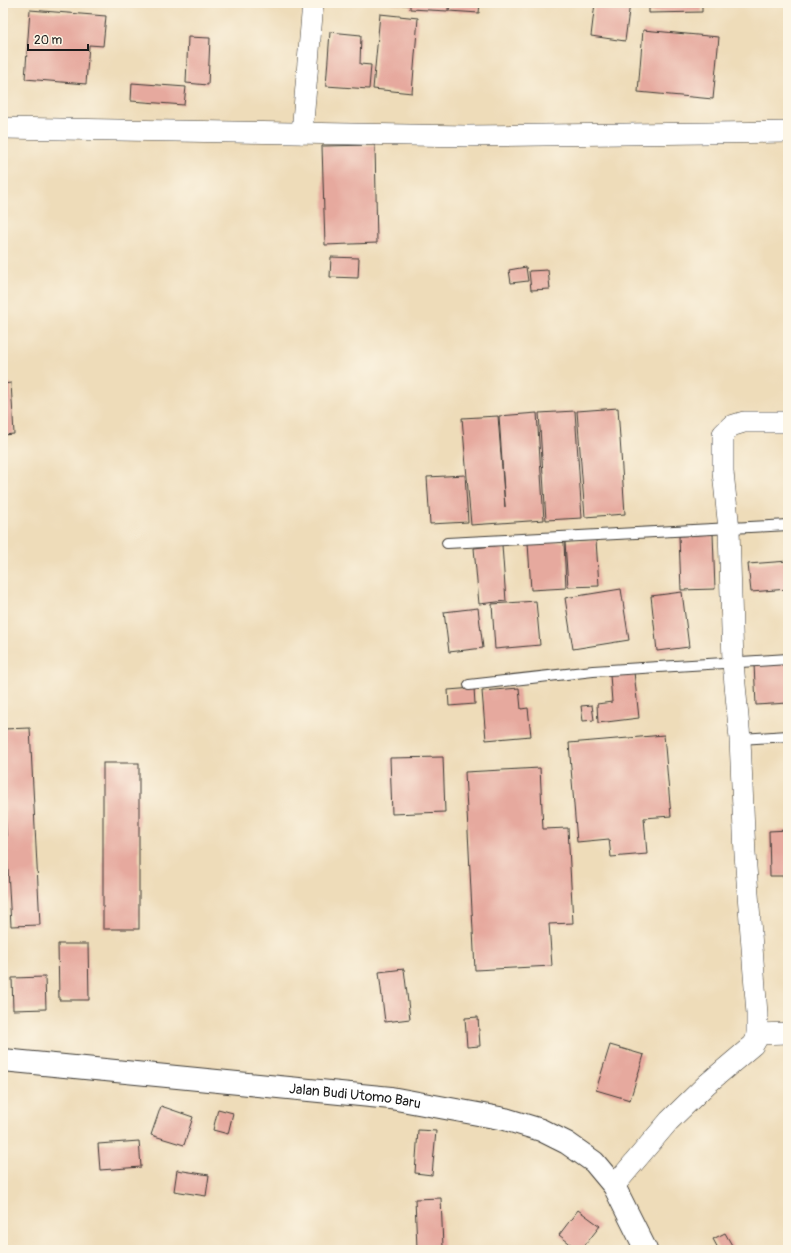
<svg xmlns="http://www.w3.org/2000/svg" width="791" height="1253" viewBox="0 0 791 1253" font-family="Pangolin,sans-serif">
	<rect width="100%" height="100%" fill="#fcf5e5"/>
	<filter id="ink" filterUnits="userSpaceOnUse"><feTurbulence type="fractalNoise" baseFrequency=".025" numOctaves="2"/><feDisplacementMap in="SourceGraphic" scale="8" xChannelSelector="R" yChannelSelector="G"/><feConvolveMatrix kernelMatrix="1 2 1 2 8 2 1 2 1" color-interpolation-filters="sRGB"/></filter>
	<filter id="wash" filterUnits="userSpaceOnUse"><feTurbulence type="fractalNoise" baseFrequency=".012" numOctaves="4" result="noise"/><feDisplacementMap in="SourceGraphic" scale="16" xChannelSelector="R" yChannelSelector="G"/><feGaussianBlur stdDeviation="0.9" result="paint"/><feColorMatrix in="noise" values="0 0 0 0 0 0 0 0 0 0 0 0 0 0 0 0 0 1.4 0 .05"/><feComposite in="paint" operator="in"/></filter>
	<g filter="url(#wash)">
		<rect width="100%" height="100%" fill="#eedcb9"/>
		<g id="blocks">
			<!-- building -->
			<g fill="#e6a99e">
				<polygon points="390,3 409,3 409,5 390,4"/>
				<polygon points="410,3 448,3 448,11 410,9"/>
				<polygon points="450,3 480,3 479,13 449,11"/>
				<polygon points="595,3 630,3 625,41 591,36"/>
				<polygon points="649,3 702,3 702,12 649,13"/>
				<polygon points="30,10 106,16 103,46 89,45 86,84 25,79"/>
				<polygon points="380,14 418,18 412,93 373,89"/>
				<polygon points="643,30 719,37 713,99 638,92"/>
				<polygon points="330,32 361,35 360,64 371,65 369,89 326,86"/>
				<polygon points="188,37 210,38 208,85 186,83"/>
				<polygon points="132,83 186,87 184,105 131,101"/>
				<polygon points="375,145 377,243 325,245 322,146"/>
				<polygon points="331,257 359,258 358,278 330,277"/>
				<polygon points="526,267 528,281 511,283 509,270"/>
				<polygon points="548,270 550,289 531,290 529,271"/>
				<polygon points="11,383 14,434 3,435 3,384"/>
				<polygon points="618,408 625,514 585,517 577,411"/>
				<polygon points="575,411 582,518 546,520 539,413"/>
				<polygon points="537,413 544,520 471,525 462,418 498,416 505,507 499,416"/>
				<polygon points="465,475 468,522 430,524 427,477"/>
				<polygon points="713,534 715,589 681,590 679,536"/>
				<polygon points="596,540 599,586 568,587 565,542"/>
				<polygon points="564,542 566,588 531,590 528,543"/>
				<polygon points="502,545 506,601 479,604 474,548"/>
				<polygon points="788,561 788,589 751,592 748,564"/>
				<polygon points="621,589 629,640 573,649 565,598"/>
				<polygon points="682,592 689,647 657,651 651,596"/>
				<polygon points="536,601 540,645 495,649 492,604"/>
				<polygon points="478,608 483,648 449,652 444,612"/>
				<polygon points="788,662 788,703 756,705 754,664"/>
				<polygon points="634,672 639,718 598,723 597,704 612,702 610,675"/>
				<polygon points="474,688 475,704 449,706 448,690"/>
				<polygon points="519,688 521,709 528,708 531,736 486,740 482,691"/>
				<polygon points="592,705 594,720 583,721 581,706"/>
				<polygon points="30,728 40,925 11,926 3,775 3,729"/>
				<polygon points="664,735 671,816 644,818 647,854 611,857 609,839 577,842 569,743"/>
				<polygon points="443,757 445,812 392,814 390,758"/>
				<rect x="103" y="763" width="36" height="166"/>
				<polygon points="540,768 543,829 568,828 573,923 549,924 552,966 475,970 465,772"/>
				<polygon points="788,830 788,876 770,876 769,831"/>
				<polygon points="58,944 88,944 89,1000 59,1000"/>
				<polygon points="404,969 410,1019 385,1022 379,972"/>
				<polygon points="45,977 46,1009 13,1010 12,978"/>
				<polygon points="478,1017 480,1046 467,1047 465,1018"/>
				<polygon points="610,1045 644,1055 630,1100 596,1090"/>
				<polygon points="161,1106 193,1117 184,1145 151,1135"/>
				<polygon points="218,1109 233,1113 228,1134 213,1130"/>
				<polygon points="418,1130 436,1131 432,1175 415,1173"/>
				<polygon points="139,1141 141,1167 100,1170 98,1144"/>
				<polygon points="177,1170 209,1175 206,1196 174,1191"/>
				<polygon points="441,1198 443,1247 417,1248 415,1199"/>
				<polygon points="578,1210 600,1226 581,1250 578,1250 559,1235"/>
				<polygon points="725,1233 733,1247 727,1250 719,1250 713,1239"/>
			</g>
		</g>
	</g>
	<g filter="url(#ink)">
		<use href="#blocks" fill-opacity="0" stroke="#3c3934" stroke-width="1"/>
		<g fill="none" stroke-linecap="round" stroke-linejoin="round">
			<!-- service casing -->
			<g stroke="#3c3934" stroke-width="12">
				<g id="service">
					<polyline points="447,543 788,525"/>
					<polyline points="469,685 593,671 788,659"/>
					<polyline points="740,739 788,736"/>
				</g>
			</g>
			<!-- minor casing -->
			<g stroke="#3c3934" stroke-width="22">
				<g id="minor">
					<polyline points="3,128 468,136 788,132"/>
					<polyline points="302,133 313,3"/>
					<polyline points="757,1034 788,1033"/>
					<polyline points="614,1186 669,1121 707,1084 753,1045 756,1040 757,1034 757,1014 745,854 740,739 733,663 729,529 723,472 723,434 731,426 744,422 788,422"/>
				</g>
			</g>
			<!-- tertiary casing -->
			<g stroke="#3c3934" stroke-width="24">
				<g id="tertiary">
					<path id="s1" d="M3,1060L391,1098L505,1119L541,1130L567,1143L594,1162L614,1186L646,1250"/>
				</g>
			</g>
			<!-- service -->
			<use href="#service" stroke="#fff" stroke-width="10"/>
			<!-- minor -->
			<use href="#minor" stroke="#fff" stroke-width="21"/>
			<!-- tertiary -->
			<use href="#tertiary" stroke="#fff" stroke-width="22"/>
		</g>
	</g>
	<g text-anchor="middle" stroke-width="4" stroke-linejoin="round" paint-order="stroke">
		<!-- street labels -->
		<g font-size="14" fill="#1c1c1c" stroke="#fcf5e5">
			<text dy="5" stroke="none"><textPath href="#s1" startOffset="354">Jalan Budi Utomo Baru</textPath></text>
		</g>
	</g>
	<!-- margin -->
	<rect width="791" height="1253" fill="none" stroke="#fcf5e5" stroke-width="16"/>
	<!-- scale -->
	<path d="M28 44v6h60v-6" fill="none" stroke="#1c1c1c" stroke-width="2"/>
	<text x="34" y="44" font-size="12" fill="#1c1c1c" stroke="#fcf5e5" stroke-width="3" paint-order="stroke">20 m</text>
</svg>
